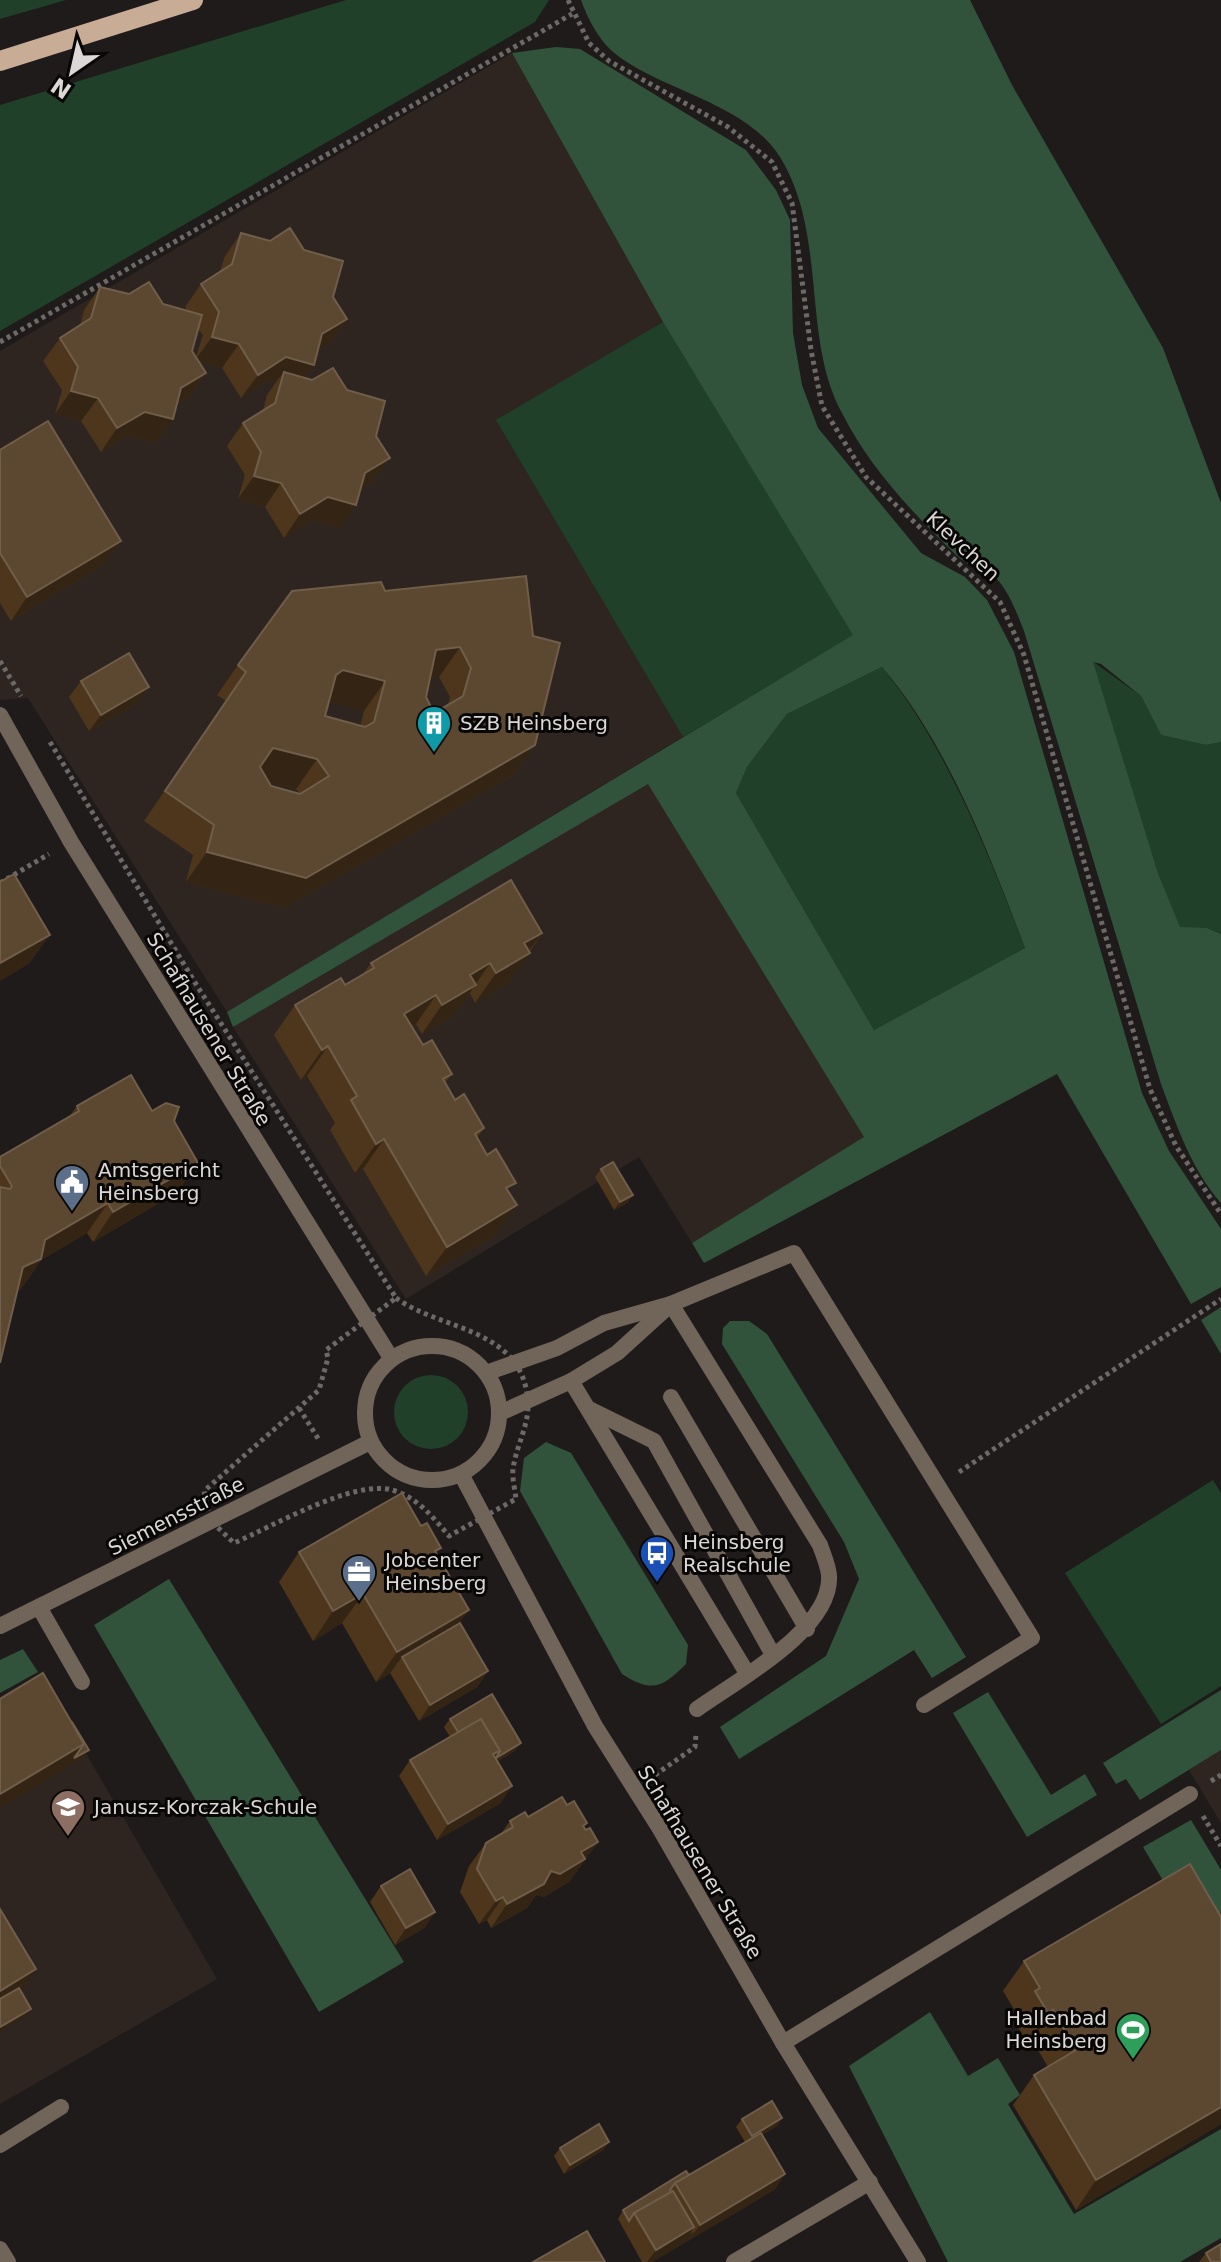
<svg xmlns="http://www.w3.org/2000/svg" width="1221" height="2262" viewBox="0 0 1221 2262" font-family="'DejaVu Sans',sans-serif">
	<rect width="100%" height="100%" fill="#1f1b1a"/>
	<!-- built -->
	<g fill="#2e2521">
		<polygon points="512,53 663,322 497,421 683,737 227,1012 28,698 0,700 0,351"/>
		<polygon points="648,783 865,1138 692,1243 639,1157 406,1299 233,1027"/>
		<polygon points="40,1674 217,1979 0,2104 0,1697"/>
		<polygon points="1221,1750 1221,1823 1189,1770"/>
	</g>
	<!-- green -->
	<g fill="#20402a">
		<polygon points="0,0 66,0 0,19"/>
		<polygon points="346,0 549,0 535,22 0,331 0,105"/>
		<polygon points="663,322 854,635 683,737 496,420"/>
		<polygon points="1092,661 1141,696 1161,735 1206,745 1221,742 1221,934 1207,928 1180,928 1158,873"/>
		<path d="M882,667C948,749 987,851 1025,948L874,1030L736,793L747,767L787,714Z"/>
		<circle cx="431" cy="1412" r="37"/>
		<polygon points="1213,1480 1221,1493 1221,1686 1161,1724 1065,1573"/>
	</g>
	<!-- forest -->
	<g fill="#32533b" fill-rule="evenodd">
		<path d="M581,0H970L1012,85L1163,348L1221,503V742L1206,745L1161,735L1141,696L1101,664L1093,662L1158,873L1180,927L1207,928L1221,934V1203C1191,1169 1177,1126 1161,1084L1024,631C1017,614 1007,585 991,574C979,565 972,570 955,554C911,511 870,468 842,413C801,338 828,235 780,157C746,102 657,90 612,51C598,39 587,17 581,0Z"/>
		<path d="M556,47L580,49L746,150L776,190L790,220L793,333L802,385L818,428L921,553L965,577L987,600L1014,652L1142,1093L1169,1151L1221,1229V1287L1191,1304L1057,1074L704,1263L692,1243L864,1137L648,784L233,1027L227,1012L853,635L663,322L512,53ZM882,667C948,744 989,854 1025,948L874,1030L736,793L747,767L787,714Z"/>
		<polygon points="1221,1307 1221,1354 1201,1320"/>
		<polygon points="730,1321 749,1321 767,1334 966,1657 932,1678 914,1650 739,1759 720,1727 826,1656 859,1579 844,1542 722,1344 723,1328"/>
		<path d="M546,1442L571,1453L688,1645L686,1664C662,1688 652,1693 622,1674L520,1491L524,1458Z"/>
		<polygon points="169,1579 404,1962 319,2012 94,1625"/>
		<polygon points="23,1649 38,1672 0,1693 0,1660"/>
		<polygon points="1221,1690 1221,1750 1140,1800 1126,1779 1116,1784 1103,1763"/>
		<polygon points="988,1692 1051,1795 1085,1774 1097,1795 1027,1837 953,1713"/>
		<polygon points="1191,1820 1221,1870 1221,1978 1143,1847"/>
		<polygon points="930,2012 968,2076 998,2058 1020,2095 1008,2104 1074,2214 1221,2129 1221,2238 1180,2262 948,2262 849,2066"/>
	</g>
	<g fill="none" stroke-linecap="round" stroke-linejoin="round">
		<!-- path -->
		<g stroke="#6c6968" stroke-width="5" stroke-dasharray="4 4" stroke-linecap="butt">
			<polyline points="568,0 589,43 609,61 728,127 772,162 792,203 811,350 822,406 866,477 1000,602 1024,655 1150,1089 1176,1146 1221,1214"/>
			<polyline points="0,342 572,14"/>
			<polyline points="0,661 21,696"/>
			<polyline points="50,742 194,981 396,1298"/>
			<polyline points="0,883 49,854"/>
			<path d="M396,1298C441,1331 523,1327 528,1402C529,1426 516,1446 513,1469C512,1478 515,1490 516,1499L449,1536C433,1517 417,1497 392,1490C354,1479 271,1527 234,1543L211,1521L204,1491L319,1390L328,1358L326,1350Z"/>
			<polyline points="299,1408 319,1440"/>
			<polyline points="959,1472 1221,1299"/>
			<polyline points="655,1775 695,1747 696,1734"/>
			<polyline points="1211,1781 1221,1775"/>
			<polyline points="1203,1816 1221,1846"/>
		</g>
		<!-- service -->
		<g stroke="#716458" stroke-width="16">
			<path d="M486,1373L557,1348L604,1323L671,1304L820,1545C823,1554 828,1565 829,1575C833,1629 736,1681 697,1709"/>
			<polyline points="571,1381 747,1673"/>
			<polyline points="671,1397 807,1629"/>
			<polyline points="589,1409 654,1441 773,1655"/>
			<polyline points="500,1413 571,1381 617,1353 671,1304 794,1253 1032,1638 924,1705"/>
			<polyline points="39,1607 82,1682"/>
			<polyline points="783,2043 1190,1794"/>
			<polyline points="0,2145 61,2107"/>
			<polyline points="734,2262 870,2182"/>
		</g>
		<!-- minor -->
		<g stroke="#716458" stroke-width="16">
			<polyline points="0,715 71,842 391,1358"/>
			<circle cx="432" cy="1413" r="67"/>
			<polyline points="461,1474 595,1726 660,1829 783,2043 918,2262"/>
			<polyline points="0,1626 370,1442"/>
			<polyline points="0,2249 8,2262"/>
		</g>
		<!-- primary -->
		<polyline stroke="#c9ac95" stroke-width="20" points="0,61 193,0"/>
	</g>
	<!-- wall -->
	<g fill="#4d361c" fill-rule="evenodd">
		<path d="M241,233L333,297L347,319L331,342L318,350L314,365L305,378L376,436L390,458L373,482L361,489L340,528L312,520L284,538L265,507L238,499L245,475L227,446L243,423L263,411L267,395L276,382L269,380L241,398L222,368L198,361L206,373L190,396L177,404L173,419L156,443L128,435L101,452L81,421L55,414L62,390L43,361L60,338L80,326L84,310L100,287L187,311L185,307L201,284L220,271L225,256ZM198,329L203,335L196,357L192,351Z"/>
		<polygon points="0,450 105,564 11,621 0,603"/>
		<path d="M526,576L535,745L514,775L285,908L186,882L193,855L144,821L226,701L217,695L238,665L385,591ZM439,677L450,697L448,705L434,713L426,697L430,678ZM329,701L364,711L360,726L325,716ZM269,782L296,789L300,794L271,786Z"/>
		<polygon points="81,681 138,703 89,731 69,697"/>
		<polygon points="542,933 509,983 475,1003 470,993 455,1015 422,1034 416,1024 412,1027 423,1045 452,1074 445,1083 455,1100 484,1128 477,1138 509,1193 496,1235 426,1276 363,1169 355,1173 330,1130 335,1123 307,1076 301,1080 274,1035 295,1005 345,985 362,975 371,963"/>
		<polygon points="77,1106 152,1111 174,1121 178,1192 93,1242 87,1233 41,1260 21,1289 18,1290 0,1363 0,1157 69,1117"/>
		<polygon points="601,1169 633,1195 627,1203 614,1210 595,1177"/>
		<polygon points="299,1552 437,1554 460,1623 488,1671 477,1687 419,1721 390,1673 376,1682 342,1623 313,1641 279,1582"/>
		<polygon points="450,1719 515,1751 498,1761 501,1803 437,1840 399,1776 410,1760 450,1737 444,1727"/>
		<polygon points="567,1805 584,1827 598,1842 569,1882 544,1897 536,1895 527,1908 491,1928 487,1920 479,1924 460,1892 469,1866 486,1843 500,1835 510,1821 528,1817"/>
		<polygon points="381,1886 435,1912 424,1928 395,1945 370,1902"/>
		<polygon points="1024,1961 1221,2124 1076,2210 1013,2105 1034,2075 1048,2067 1032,2040 1027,2042 1014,2021 1018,2016 1003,1991"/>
		<polygon points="782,2118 777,2126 762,2135 785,2174 774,2190 652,2262 642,2262 618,2219 623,2210 689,2175 745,2142 736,2127 742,2119"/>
		<polygon points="609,2142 603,2150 564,2174 554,2156 560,2148"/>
		<polygon points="1206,2253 1221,2262 1199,2262"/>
	</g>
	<!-- shaded-wall -->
	<g fill="#342413">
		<polygon points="347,319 331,342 306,358 322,334"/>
		<polygon points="212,337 239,344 222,368 195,360"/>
		<polygon points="286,357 314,365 298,388 284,372 276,382 269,380 241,398 258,375"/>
		<polygon points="206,373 190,396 165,411 181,388"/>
		<polygon points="71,391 98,398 81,421 55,414"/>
		<polygon points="145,412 173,419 156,443 128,435 101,452 117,428"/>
		<polygon points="390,458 373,482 349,497 365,473"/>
		<polygon points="254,476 281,483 265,507 238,499"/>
		<polygon points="328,497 356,505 340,528 312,520 284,538 300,514"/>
		<polygon points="121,541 105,564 11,621 27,597"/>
		<polygon points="460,647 439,677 415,680 436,650"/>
		<polygon points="343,670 385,681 364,711 322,700 336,675"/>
		<polygon points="149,687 138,703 89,731 101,715"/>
		<polygon points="535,745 514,775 285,908 186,882 207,852"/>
		<polygon points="273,748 317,759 296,789 252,778"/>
		<polygon points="542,933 525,956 530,953 509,983 475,1003 496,973 524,943"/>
		<polygon points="50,935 29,964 0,981 0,963"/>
		<polygon points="490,963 455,1015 422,1034 442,1005 470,975"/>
		<polygon points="436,995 416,1024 383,1043 404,1014"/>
		<polygon points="328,1046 307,1076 301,1080 322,1050"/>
		<polygon points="384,1139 363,1169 355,1173 376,1144"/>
		<polygon points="198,1163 178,1192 93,1242 113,1212"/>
		<polygon points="633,1195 627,1203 614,1210 620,1202"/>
		<polygon points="108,1203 87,1233 41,1260 21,1289 3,1297 45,1240"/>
		<polygon points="517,1205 496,1235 426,1276 447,1247"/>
		<polygon points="363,1594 342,1623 313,1641 333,1611"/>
		<polygon points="469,1610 448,1639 402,1657 390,1673 376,1682 397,1652"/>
		<polygon points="488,1671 477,1687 419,1721 430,1705"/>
		<polygon points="521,1743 515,1751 482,1770 493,1754"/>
		<polygon points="84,1744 89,1750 83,1758 0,1808 0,1794"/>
		<polygon points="512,1786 501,1803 437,1840 448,1824"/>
		<polygon points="598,1842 569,1882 544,1897 536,1895 527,1908 491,1928 507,1904 551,1871"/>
		<polygon points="503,1897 487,1920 479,1924 496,1901"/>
		<polygon points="435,1912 424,1928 395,1945 406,1928"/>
		<polygon points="36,1969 20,1993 0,2005 0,1991"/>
		<polygon points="31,2009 25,2017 0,2032 0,2027"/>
		<polygon points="1053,2010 1032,2040 1027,2042 1048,2013"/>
		<polygon points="1221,2107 1221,2124 1076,2210 1096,2180"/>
		<polygon points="782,2118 777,2126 746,2144 752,2136"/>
		<polygon points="609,2142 603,2150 564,2174 570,2165"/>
		<polygon points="785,2174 774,2190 688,2241 700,2225"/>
		<polygon points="694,2227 690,2234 694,2232 688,2241 652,2262 647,2262 656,2250"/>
	</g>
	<!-- building -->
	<g fill="#5c4830" stroke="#705e4a" stroke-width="2" fill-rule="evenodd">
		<polygon points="290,228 304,250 343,261 333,297 347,319 322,334 314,365 286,357 258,375 239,344 212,337 219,312 201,284 232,264 241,233 270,241"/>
		<polygon points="149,282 163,304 202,315 192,351 206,373 181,388 173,419 145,412 117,428 98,398 71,391 78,367 60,338 91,318 100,287 129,294"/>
		<polygon points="333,368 347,390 385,401 376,436 390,458 365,473 356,505 328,497 300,514 281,483 254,476 261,452 243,423 275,403 284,372 312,380"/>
		<polygon points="48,421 121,541 27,597 0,553 0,450"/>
		<path d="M526,576L533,636L560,643L535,745L306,878L207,852L214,825L165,791L246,672L238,665L292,591L381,582L385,591ZM460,647L471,668L463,696L434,713L426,697L436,650ZM343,670L385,681L374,722L365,727L325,716L336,675ZM273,748L317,759L329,776L300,794L271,786L260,767Z"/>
		<polygon points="129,653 149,687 101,715 81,681"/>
		<polygon points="14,874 50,935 0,963 0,882"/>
		<polygon points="511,880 542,933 524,943 530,953 496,973 490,963 470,975 476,985 442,1005 436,995 404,1014 423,1045 432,1040 452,1074 443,1079 455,1100 464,1094 484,1128 475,1134 487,1155 496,1149 516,1183 506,1188 517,1205 447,1247 384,1139 376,1144 351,1100 357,1096 328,1046 322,1050 295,1005 341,978 345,985 374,968 371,963"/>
		<polygon points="131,1075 152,1111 166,1103 179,1107 174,1121 198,1163 113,1212 108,1203 45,1240 41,1259 23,1267 0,1363 0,1187 10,1189 12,1186 0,1166 0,1157 79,1111 77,1106"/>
		<polygon points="613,1162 633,1195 620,1202 601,1169"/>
		<polygon points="402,1493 421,1526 427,1523 441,1548 435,1551 469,1610 397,1652 363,1594 333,1611 299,1552"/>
		<polygon points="460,1623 488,1671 430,1705 402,1657"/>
		<polygon points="43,1673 84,1744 0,1794 0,1699"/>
		<polygon points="492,1694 521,1743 496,1758 500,1751 481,1719 458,1732 450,1719"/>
		<polygon points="481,1719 500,1751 493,1754 512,1786 448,1824 410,1760"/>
		<polygon points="72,1722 89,1750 74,1758 84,1744"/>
		<polygon points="562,1797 567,1805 574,1801 587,1823 583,1826 586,1830 590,1828 598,1842 581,1852 585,1859 560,1874 551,1871 544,1884 507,1904 503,1897 496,1901 477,1869 486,1843 513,1827 510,1821 525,1812 528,1817"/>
		<polygon points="1190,1864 1221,1917 1221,2107 1096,2180 1034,2075 1076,2050 1053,2010 1048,2013 1035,1991 1040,1988 1024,1961"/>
		<polygon points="410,1869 435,1912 406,1928 381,1886"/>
		<polygon points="0,1909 36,1969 0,1991"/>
		<polygon points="19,1988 31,2009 0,2027 0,1999"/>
		<polygon points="772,2101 782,2118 752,2136 742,2119"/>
		<polygon points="599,2124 609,2142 570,2165 560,2148"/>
		<polygon points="761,2133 785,2174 700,2225 675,2183"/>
		<polygon points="686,2171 689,2175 675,2183 670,2190 671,2192 634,2213 629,2221 623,2210"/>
		<polygon points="673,2191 694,2227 656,2250 634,2213"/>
		<polygon points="587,2231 605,2262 533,2262"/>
		<polygon points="1221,2244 1221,2262 1211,2262 1206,2253"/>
	</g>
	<!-- icons -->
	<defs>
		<g id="building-pin" transform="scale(1.8)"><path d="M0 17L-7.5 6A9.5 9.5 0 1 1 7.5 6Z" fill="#0f9aa8" stroke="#080706"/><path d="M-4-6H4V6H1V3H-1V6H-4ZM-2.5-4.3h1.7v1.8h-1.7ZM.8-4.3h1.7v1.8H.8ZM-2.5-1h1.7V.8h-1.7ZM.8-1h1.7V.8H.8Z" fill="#fff"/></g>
		<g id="civic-pin" transform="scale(1.8)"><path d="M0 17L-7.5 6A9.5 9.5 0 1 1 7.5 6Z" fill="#5c6f8a" stroke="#080706"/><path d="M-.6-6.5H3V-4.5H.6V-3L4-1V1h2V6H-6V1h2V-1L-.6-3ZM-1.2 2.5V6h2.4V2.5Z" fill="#fff"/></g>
		<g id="bus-pin" transform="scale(1.8)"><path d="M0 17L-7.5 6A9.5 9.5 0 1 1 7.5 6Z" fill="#1a4fb4" stroke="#080706"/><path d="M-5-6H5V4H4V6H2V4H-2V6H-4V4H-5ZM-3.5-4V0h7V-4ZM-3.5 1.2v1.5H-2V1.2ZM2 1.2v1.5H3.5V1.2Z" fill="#fff"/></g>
		<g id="office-pin" transform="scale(1.8)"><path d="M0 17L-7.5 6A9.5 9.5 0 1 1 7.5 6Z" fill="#5c6f8a" stroke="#080706"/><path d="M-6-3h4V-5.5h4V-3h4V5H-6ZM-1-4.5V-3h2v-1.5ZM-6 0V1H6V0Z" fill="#fff"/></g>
		<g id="school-pin" transform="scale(1.8)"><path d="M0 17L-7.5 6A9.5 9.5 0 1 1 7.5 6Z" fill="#8d6e63" stroke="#080706"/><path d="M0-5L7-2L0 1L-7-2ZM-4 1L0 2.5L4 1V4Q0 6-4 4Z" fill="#fff"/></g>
		<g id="stadium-pin" transform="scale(1.8)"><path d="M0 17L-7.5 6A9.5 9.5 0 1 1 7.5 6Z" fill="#2e9e5b" stroke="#080706"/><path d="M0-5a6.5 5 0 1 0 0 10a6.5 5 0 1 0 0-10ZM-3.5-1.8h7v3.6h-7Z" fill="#fff"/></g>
	</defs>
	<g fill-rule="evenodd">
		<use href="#building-pin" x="434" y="723"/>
		<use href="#civic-pin" x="72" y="1182"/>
		<use href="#bus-pin" x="657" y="1553"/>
		<use href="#office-pin" x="359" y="1572"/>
		<use href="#school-pin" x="68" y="1807"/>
		<use href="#stadium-pin" x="1133" y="2030"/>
	</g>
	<g text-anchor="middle" stroke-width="6" stroke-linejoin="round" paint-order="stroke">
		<!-- street labels -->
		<g font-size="20" fill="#dbd8d7" stroke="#080706">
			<text transform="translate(963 546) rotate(43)" y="7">Klevchen</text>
			<text transform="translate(209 1029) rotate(59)" y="7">Schafhausener Straße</text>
			<text transform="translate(176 1516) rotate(-27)" y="7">Siemensstraße</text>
			<text transform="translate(700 1862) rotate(59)" y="7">Schafhausener Straße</text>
		</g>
		<!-- poi labels -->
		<g font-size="20" fill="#dbd8d7" stroke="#080706" text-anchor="start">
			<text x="460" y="730">SZB Heinsberg</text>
			<text x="98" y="1177">Amtsgericht<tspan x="98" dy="23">Heinsberg</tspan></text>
			<text x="683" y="1549">Heinsberg<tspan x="683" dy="23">Realschule</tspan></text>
			<text x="385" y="1567">Jobcenter<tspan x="385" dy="23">Heinsberg</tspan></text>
			<text x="94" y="1814">Janusz-Korczak-Schule</text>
			<text x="1107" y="2025" text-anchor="end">Hallenbad<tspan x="1107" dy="23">Heinsberg</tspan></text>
		</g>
	</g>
	<!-- north arrow -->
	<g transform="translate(72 72) rotate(214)" stroke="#080706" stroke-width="6" paint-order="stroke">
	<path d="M0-6L14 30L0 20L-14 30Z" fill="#dbd8d7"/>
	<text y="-12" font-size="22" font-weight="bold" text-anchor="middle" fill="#dbd8d7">N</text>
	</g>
</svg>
